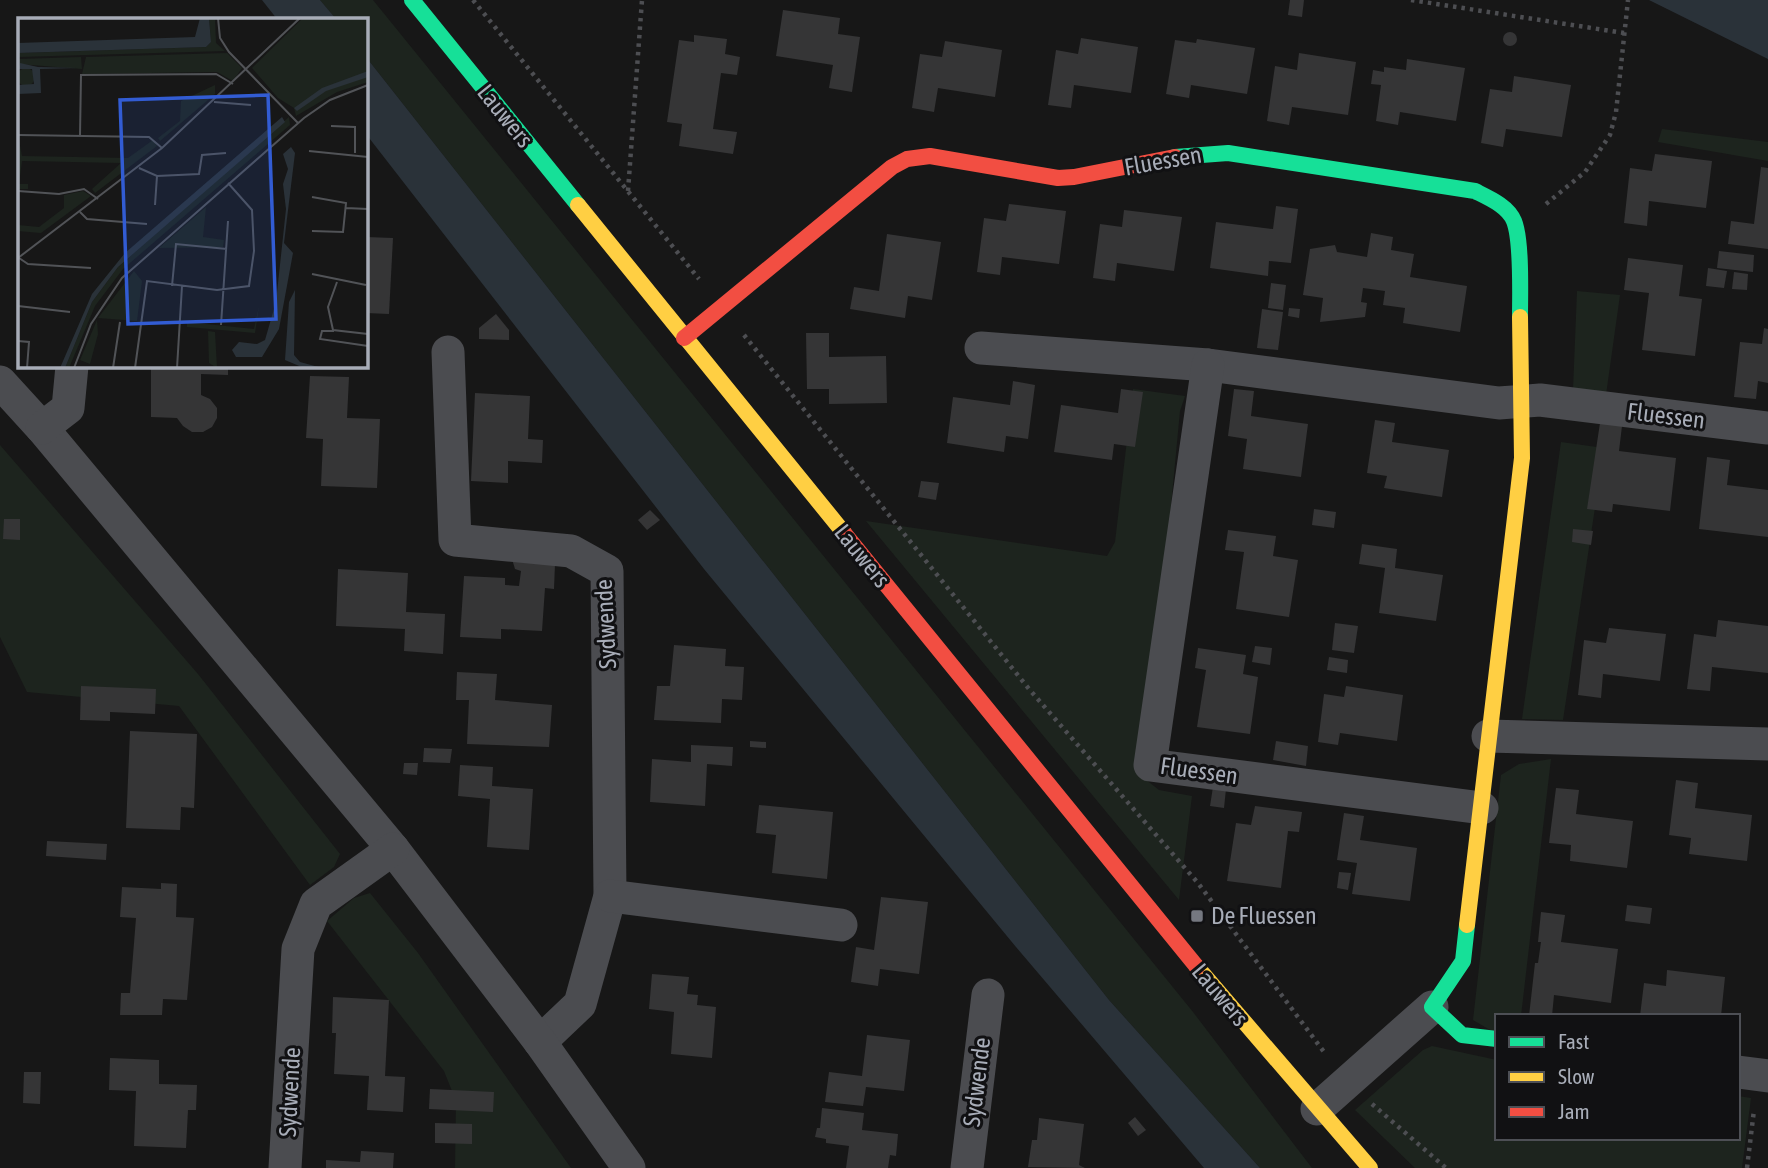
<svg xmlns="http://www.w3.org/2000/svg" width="1768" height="1168" viewBox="0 0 1768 1168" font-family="'Asap Condensed',sans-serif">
	<rect width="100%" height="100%" fill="#171717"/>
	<!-- green -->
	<g fill="#1d241e">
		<polygon points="320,0 373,0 1193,1012 1312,1168 1260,1168 1109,1000 366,57 366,19 336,19"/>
		<polygon points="1662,129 1768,142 1768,161 1658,142"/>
		<polygon points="1577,291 1620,295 1606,395 1573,390"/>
		<polygon points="1133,389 1185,396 1180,411 1145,779 1159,790 1192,796 1179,900 866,521 1107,556 1115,542"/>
		<polygon points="1561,442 1604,448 1563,720 1522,719"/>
		<polygon points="0,445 198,674 340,854 334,867 310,885 179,706 27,692 0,637"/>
		<polygon points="1551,759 1521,1016 1497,1016 1497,1034 1473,1020 1501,775 1519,764"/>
		<polygon points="370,893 418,953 571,1168 455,1168 456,1101 444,1071 327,921 354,898"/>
		<polygon points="1432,1046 1497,1060 1497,1138 1738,1138 1738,1096 1751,1098 1742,1168 1415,1168 1355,1110 1423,1050"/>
	</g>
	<!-- water -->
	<g fill="#2a3239">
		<polygon points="262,0 320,0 336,19 277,19"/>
		<polygon points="1649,0 1768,0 1768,59"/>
		<polygon points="366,57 1109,1000 1260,1168 1204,1168 1016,947 704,569 366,134"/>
	</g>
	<!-- building -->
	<g fill="#353536">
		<polygon points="1290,0 1304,0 1302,17 1288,15"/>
		<polygon points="783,10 840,18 838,34 860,37 852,92 829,88 833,65 776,56"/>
		<circle cx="1510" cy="39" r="7"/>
		<polygon points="694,35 727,39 725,54 740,57 737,75 721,73 713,129 737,132 733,154 679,146 682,124 667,122 679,40 694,42"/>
		<polygon points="1081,38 1138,47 1131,93 1074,85 1071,108 1048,105 1056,50 1078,54"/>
		<polygon points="1197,39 1255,48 1247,94 1191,85 1189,98 1166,94 1175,40 1196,43"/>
		<polygon points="945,41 1002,50 995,97 938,88 934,112 912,108 920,54 942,57"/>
		<polygon points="1299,53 1356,62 1348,115 1292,107 1289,125 1267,121 1275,66 1297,70"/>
		<polygon points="1407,59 1465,68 1456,121 1400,112 1398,125 1376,121 1381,85 1371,84 1373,70 1384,72 1384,67 1406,70"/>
		<polygon points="1514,76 1571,85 1562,137 1506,129 1503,147 1481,143 1490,89 1512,92"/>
		<polygon points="1655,154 1712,161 1706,208 1649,201 1647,226 1624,223 1630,168 1652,171"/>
		<polygon points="1761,167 1768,168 1768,249 1728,244 1731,221 1754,224"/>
		<polygon points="1009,204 1066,211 1059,264 1002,257 1000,275 977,272 984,218 1006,221"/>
		<polygon points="1276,206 1298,209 1291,263 1269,261 1268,276 1210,268 1216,222 1273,229"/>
		<polygon points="1124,210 1182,217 1174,271 1117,263 1115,281 1093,278 1100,224 1122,227"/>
		<polygon points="1371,233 1393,237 1391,250 1414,254 1410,277 1467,286 1460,332 1403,323 1405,308 1383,305 1385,291 1363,288 1361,302 1367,303 1365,317 1320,322 1323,298 1303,295 1310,249 1335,245 1337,252 1367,257"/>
		<polygon points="887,234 941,242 932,300 908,296 905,318 850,309 854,287 879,291"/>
		<polygon points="366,237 393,238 389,314 366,313"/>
		<polygon points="1719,251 1754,255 1753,272 1717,268"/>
		<polygon points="1628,258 1683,265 1679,296 1702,299 1695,356 1642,350 1649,293 1624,290"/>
		<polygon points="1708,268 1727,271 1724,288 1706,286"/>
		<polygon points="1734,272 1748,274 1747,290 1732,289"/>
		<polygon points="1271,283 1286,285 1283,310 1268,308"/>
		<polygon points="1289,308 1300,309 1299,318 1288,316"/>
		<polygon points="1262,309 1283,312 1278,350 1257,348"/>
		<polygon points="496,314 509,330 509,340 479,339 479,328"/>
		<polygon points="1764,328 1768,329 1768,383 1758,381 1756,399 1734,397 1740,342 1762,344"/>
		<polygon points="806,333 829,333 829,357 886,356 887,403 829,404 829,389 807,389"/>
		<polygon points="151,366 228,366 228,375 201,374 201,395 210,399 217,408 217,418 212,427 203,432 192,432 183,426 177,418 151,417"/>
		<polygon points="310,376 349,377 347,418 380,419 377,488 321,486 323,439 306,438"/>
		<polygon points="1013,381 1035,385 1028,439 1006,436 1004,452 947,443 953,397 1010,405"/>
		<polygon points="1121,389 1143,392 1135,447 1114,444 1112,460 1054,452 1061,405 1118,413"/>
		<polygon points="1234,389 1254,391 1251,416 1308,424 1301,477 1243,469 1247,439 1228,436"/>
		<polygon points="475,393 530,396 528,439 543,440 542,463 508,461 508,483 471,481"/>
		<polygon points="1375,420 1395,423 1392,442 1449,450 1442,497 1384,488 1387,476 1367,473"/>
		<polygon points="1600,423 1622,426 1619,451 1676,458 1670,511 1613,504 1612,512 1587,509"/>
		<polygon points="1707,457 1730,460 1727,485 1768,490 1768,537 1699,529"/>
		<polygon points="921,481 939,483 936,500 918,497"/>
		<polygon points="1314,509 1336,512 1334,528 1312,525"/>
		<polygon points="650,510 660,520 647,530 638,520"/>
		<polygon points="4,519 20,519 20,540 3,539"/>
		<polygon points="1573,529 1593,531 1591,545 1572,542"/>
		<polygon points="1228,530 1276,536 1273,556 1298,560 1289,617 1236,609 1244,552 1225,550"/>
		<polygon points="1362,544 1397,549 1395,568 1443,575 1436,621 1379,613 1385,568 1359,564"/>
		<polygon points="512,559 555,564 554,589 545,588 542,631 501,629 501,639 460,637 464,576 505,578 505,585 519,586 521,571 515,569"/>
		<polygon points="338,569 408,573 406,612 445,614 443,654 404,651 405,629 336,626"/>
		<polygon points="1718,620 1768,626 1768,673 1712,667 1710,691 1687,689 1694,634 1716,637"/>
		<polygon points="1335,623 1358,626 1354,653 1332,650"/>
		<polygon points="1609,628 1666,634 1660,681 1603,674 1601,698 1578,695 1584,640 1606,643"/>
		<polygon points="674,645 726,649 725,666 744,667 742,700 722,699 721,723 654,720 657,686 670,686"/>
		<polygon points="1255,646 1272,648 1270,665 1252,662"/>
		<polygon points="1198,648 1246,655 1243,674 1258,677 1250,734 1197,727 1206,670 1195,668"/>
		<polygon points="1329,657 1348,660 1347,673 1327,670"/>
		<polygon points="457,672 497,674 495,700 552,705 549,747 467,744 469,700 456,700"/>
		<polygon points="81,686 156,689 155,714 110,712 110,721 80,720"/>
		<polygon points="1346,686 1403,695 1397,741 1340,733 1338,745 1318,742 1324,694 1344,697"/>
		<polygon points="130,731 197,734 194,808 181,807 180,830 126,828"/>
		<polygon points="750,741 766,742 766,748 750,747"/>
		<polygon points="1276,741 1308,746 1306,766 1273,760"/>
		<polygon points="691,745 733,747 732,766 707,764 705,806 650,802 652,759 691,762"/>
		<polygon points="424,748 452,749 450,763 423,762"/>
		<polygon points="404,763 418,763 417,775 403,774"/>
		<polygon points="460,765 493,767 492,786 533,789 529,850 487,847 490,799 458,796"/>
		<polygon points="1676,780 1698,783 1695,808 1752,815 1747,861 1689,854 1691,838 1669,835"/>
		<polygon points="1213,787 1226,789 1224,808 1210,806"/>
		<polygon points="1556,788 1579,790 1576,814 1633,821 1627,868 1570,861 1571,845 1549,843"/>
		<polygon points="759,805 833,812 827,879 772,873 776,835 756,833"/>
		<polygon points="1255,806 1302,812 1299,832 1288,831 1281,888 1227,881 1236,823 1251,825"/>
		<polygon points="1344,813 1364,816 1360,840 1417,848 1410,901 1352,894 1357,863 1337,860"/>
		<polygon points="47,841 107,844 106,860 46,856"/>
		<polygon points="1339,872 1351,873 1348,890 1337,888"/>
		<polygon points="161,883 177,884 176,917 194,918 187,1000 163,999 162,1015 120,1015 121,993 130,993 136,918 120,917 122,887 161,889"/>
		<polygon points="881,897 928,902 919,974 880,969 878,986 851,982 856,947 874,950"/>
		<polygon points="1627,905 1652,908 1650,924 1625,921"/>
		<polygon points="1541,912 1565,915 1561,942 1618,949 1611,1003 1554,995 1552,1016 1529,1016 1535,963 1538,963 1541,942 1538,942"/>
		<polygon points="1667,970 1725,977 1721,1016 1640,1016 1644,983 1666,986"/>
		<polygon points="652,974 689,977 687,994 698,995 697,1005 716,1007 712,1058 671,1054 674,1012 649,1009"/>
		<polygon points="333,997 389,1000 385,1076 405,1077 403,1112 367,1110 369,1076 334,1074 336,1033 332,1033"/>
		<polygon points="867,1035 910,1040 904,1091 866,1087 863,1106 825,1102 829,1072 862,1076"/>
		<polygon points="110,1058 159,1060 159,1084 197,1085 196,1110 188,1110 186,1148 134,1146 136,1091 109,1090"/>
		<polygon points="24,1072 41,1072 40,1104 23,1103"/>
		<polygon points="430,1089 494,1092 493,1112 429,1109"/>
		<polygon points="822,1108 864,1113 862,1130 898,1134 896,1156 890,1155 888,1168 846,1168 849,1146 826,1143 826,1139 815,1137 817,1128 820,1128"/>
		<polygon points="1135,1117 1146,1130 1138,1136 1128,1123"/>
		<polygon points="1039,1118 1084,1124 1079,1165 1085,1168 1028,1167 1032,1140 1037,1140"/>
		<polygon points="435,1123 472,1124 472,1144 435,1143"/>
		<polygon points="361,1151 394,1153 393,1168 326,1168 326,1160 360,1162"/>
	</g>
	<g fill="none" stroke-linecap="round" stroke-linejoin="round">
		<!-- path -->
		<g stroke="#4d4e52" stroke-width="4.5" stroke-dasharray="3.5 5" stroke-linecap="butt">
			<polyline points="473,0 699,279"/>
			<polyline points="1411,0 1624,33"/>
			<polyline points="628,191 642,0"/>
			<polyline points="1546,204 1585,172 1610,135 1616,112 1628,0"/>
			<polyline points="744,335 1029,689 1198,883 1324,1052"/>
			<polyline points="1372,1104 1446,1168"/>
			<polyline points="1747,1168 1754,1110"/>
		</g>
		<!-- street -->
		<g stroke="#4b4c50" stroke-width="33">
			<polyline points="981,348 1208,365 1499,403 1540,400 1768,428"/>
			<polyline points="448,352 455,540 571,551 607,571 610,896 580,1004 540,1042"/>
			<polyline points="1208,365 1150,765 1482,808"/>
			<polyline points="0,382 42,428 393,849 540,1042 629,1168"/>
			<polyline points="42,428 68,408 72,366"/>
			<polyline points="1488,736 1768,744"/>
			<polyline points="610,896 841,925"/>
			<polyline points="1738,1072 1768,1076"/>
			<polyline points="1317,1109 1432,1007"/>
			<polyline points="285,1168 298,949 316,904 393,849"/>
			<polyline points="967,1168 988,995"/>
		</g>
		<!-- fast -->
		<g stroke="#16e098" stroke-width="16">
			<polyline points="412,0 578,205"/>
			<path d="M1175,157L1228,153L1475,191C1489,198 1508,206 1514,221C1522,241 1520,294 1520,317"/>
			<polyline points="1467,925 1463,961 1432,1007 1462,1035 1497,1039"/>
		</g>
		<!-- slow -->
		<g stroke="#ffcf43" stroke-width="16">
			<polyline points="578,205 844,533"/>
			<polyline points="1467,925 1522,458 1520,317"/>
			<polyline points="1197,967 1370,1168"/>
		</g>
		<!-- jam -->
		<g stroke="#f24e42" stroke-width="16">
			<polyline points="684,338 892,167 907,159 930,156 1058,178 1074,177 1175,157"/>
			<polyline points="844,533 1197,967"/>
		</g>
	</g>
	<!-- markers -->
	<rect fill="#757880" stroke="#111113" stroke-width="2.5" x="1190" y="909" width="14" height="14" rx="3.5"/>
	<g text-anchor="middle" stroke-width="6" stroke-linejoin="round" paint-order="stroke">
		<!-- street labels -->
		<g font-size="24" fill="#a8adb8" stroke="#111113">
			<text transform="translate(505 116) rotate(51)" y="8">Lauwers</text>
			<text transform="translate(1163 161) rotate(-10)" y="8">Fluessen</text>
			<text transform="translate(1666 416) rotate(7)" y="8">Fluessen</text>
			<text transform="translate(862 556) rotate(51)" y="8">Lauwers</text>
			<text transform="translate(606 624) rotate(-93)" y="8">Sydwende</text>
			<text transform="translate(1199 771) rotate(8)" y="8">Fluessen</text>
			<text transform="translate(1220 995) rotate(50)" y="8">Lauwers</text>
			<text transform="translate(977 1082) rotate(-83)" y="8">Sydwende</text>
			<text transform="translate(290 1092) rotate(-87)" y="8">Sydwende</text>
		</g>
		<!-- poi labels -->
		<g font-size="24" fill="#a8adb8" stroke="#111113" text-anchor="start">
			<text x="1211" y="924">De Fluessen</text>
		</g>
	</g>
	<!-- overview -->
	<g transform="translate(18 18)">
		<rect width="350" height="350" fill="#171717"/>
		<path d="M191,0H197L198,25L207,33L0,39V35L188,29L193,24ZM285,0H350V64L319,74L278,98L276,90L260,80L234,50ZM209,35L224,50L215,63L199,54L64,56L68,39ZM63,39L64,51L0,46V41ZM-1 59a9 9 0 1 1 18 0a9 9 0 1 1-18 0ZM197,67V76L142,123L140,120L162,103L163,83ZM271,99L272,107L105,251L77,288L51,350H47L74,284L100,249ZM0,117L4,138L110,140L135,122L139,128L77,175L74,171L103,145L4,143L1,166H10V171H0ZM65,173L73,178L23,215L0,213V207L21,209L46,190V177ZM188,189L185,219L206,222L205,229L141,230ZM116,253L124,263L119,303L80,300ZM241,288L237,315L169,309V304L236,311ZM79,302L80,316L72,346L62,342ZM190,313L197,314L199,350L191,345Z" fill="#1d241e"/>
		<path d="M182,0H191L193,24L188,29L0,35V25L177,19ZM2,45L20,49L59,50L22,51L23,75L0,76V67L16,66L14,51H0ZM350,53V59L308,73L279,93L276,90L304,70ZM264,99L267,104L100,249L74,284L47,350H42L74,276L107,235ZM273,129L277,135L266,225L275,235L261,311L244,339H218L214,332L221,324L239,326L247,322L258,284L268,191L265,166L270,151L265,136ZM277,272L276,337L282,344L304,350H286L267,342L271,284Z" fill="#2a3239"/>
		<path fill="none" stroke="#515357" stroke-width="2" d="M200,0L202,20L211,34L280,105M196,84L233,87M313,108L337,109V135M0,117L131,119L144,130M62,117L63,57L198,56L215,66M291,133L350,139M121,150L139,158L181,156L184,137L208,135M0,173L41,176L66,171L80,181M137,187L139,158M328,190L350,191M62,194L69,201L129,206M294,213L325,214L328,185L294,179M0,240L144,130L282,0M1,240L10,246L73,250M350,245V280M294,256L348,267M319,264L310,289L315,312L350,316M154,268L158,226L209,231M0,288L52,294M203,307L210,203M316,313H304L302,321L350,328M0,323L11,324L9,350M56,350L73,306L104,260L286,100L312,82L350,67M95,350L102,304M117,350L129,263L199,272L231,268L236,233L234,192L210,165M159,350L164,268"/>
		<path fill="#325cd3" fill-opacity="0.15" stroke="#325cd3" stroke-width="3.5" d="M250,77L258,301L110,306L102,82Z"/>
		<rect width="350" height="350" fill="none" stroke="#a8adb8" stroke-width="3.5"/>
	</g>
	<!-- legend -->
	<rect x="1495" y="1014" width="245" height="126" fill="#111113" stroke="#4d4f55" stroke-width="2"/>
	<rect x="1509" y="1037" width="35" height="10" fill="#16e098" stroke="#4d4f55" stroke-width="2"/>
	<text x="1558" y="1049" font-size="21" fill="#a8adb8">Fast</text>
	<rect x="1509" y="1072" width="35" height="10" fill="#ffcf43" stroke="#4d4f55" stroke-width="2"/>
	<text x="1558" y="1084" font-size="21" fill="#a8adb8">Slow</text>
	<rect x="1509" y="1107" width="35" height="10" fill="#f24e42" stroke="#4d4f55" stroke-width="2"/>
	<text x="1558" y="1119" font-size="21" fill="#a8adb8">Jam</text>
</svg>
